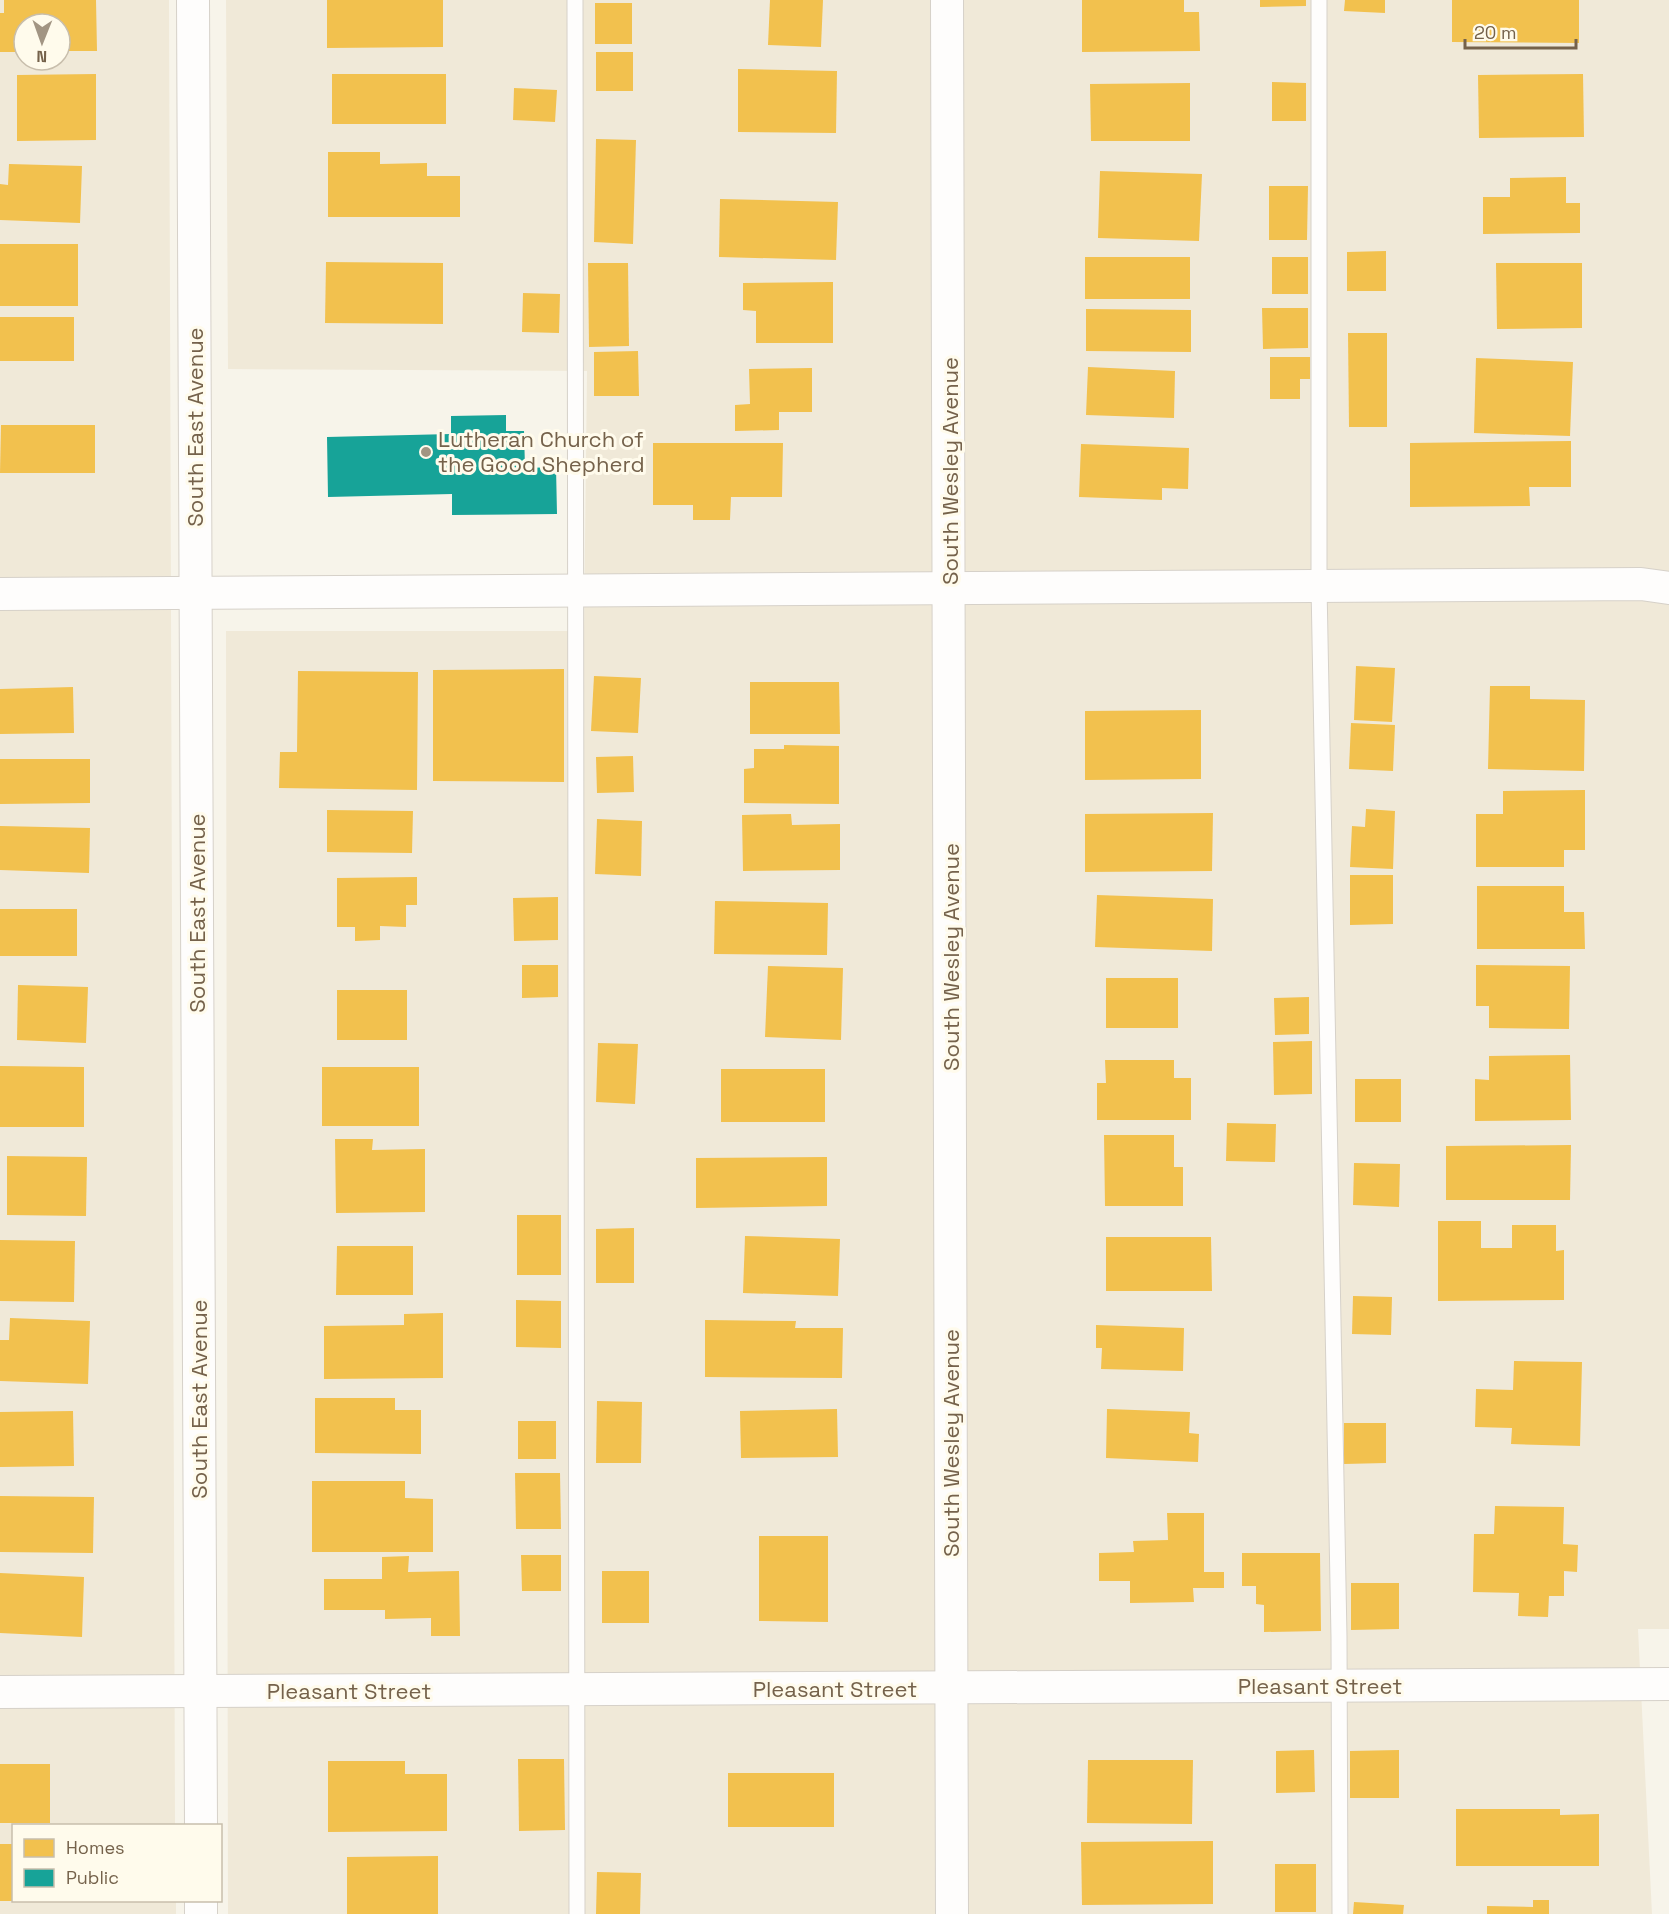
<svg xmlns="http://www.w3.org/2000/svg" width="1669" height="1914" viewBox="0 0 1669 1914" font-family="'Space Grotesk',sans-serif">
	<rect width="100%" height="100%" fill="#f7f4ea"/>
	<!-- residential -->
	<g fill="#f0e9d8" fill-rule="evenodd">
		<path d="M0,0H169L175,1825L14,1826V1900L176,1901V1914H0ZM24,24H60V60H24Z"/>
		<polygon points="226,0 1669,0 1669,1629 1638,1629 1652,1914 228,1914 226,631 584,631 587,371 228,369"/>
	</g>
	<!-- homes -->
	<g fill="#f2c14e">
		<polygon points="4,0 96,0 97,51 60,51 60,24 24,24 24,52 0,52 0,13 4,13"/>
		<polygon points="327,0 443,0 443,47 327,48"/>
		<polygon points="770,0 823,0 821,47 768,45"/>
		<polygon points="1082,0 1184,0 1184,12 1199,12 1200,51 1082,52"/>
		<polygon points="1260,0 1306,0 1306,6 1260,7"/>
		<polygon points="1345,0 1385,0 1385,13 1344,11"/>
		<polygon points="1452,0 1579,0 1579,43 1452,42"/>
		<rect x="595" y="3" width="37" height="41"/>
		<rect x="596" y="52" width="37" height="39"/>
		<polygon points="738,69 837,71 836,133 738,132"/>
		<polygon points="96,74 96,140 17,141 17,75"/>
		<rect x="332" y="74" width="114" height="50"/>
		<polygon points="1583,74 1584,137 1479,138 1478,75"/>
		<polygon points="1272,82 1306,83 1306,121 1272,121"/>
		<polygon points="1190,83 1190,141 1091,141 1090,84"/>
		<polygon points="514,88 557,90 555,122 513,120"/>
		<polygon points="596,139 636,140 633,244 594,242"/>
		<polygon points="328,152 380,152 380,164 427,163 427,176 460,176 460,217 328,217"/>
		<polygon points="9,164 82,166 80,223 0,220 0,184 8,185"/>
		<polygon points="1100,171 1202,174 1199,241 1098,238"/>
		<polygon points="1566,177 1566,203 1580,203 1580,233 1483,234 1483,197 1510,197 1510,178"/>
		<polygon points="1269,186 1308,186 1307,240 1269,240"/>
		<polygon points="720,199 838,202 836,260 719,257"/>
		<rect x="0" y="244" width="78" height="62"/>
		<polygon points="1386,251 1386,291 1347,291 1347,252"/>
		<rect x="1085" y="257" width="105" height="42"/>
		<rect x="1272" y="257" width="36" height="37"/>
		<polygon points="326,262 443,263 443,324 325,323"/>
		<polygon points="588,263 628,263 629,346 589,347"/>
		<polygon points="1496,263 1582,263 1582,328 1497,329"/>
		<polygon points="833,282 833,343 756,343 756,311 743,310 743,283"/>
		<polygon points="523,293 560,294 559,333 522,332"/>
		<polygon points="1262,308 1308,308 1308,348 1263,349"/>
		<polygon points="1086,309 1191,310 1191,352 1086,351"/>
		<rect x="0" y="317" width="74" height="44"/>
		<polygon points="1348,333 1387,333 1387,427 1349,427"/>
		<polygon points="638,351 639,396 594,396 594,352"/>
		<polygon points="1270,357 1310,357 1310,379 1300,379 1300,399 1270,399"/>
		<polygon points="1476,358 1573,362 1570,436 1474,433"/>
		<polygon points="1088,367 1175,371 1174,418 1086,415"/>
		<polygon points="812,368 812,412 779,412 779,430 735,431 735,405 750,404 749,369"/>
		<polygon points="1,425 95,425 95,473 0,473"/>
		<polygon points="1571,441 1571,487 1529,487 1530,506 1410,507 1410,443"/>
		<polygon points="653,443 783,443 782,497 731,497 730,520 693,520 693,505 653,505"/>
		<polygon points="1081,444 1189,448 1188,489 1162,488 1162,500 1079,497"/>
		<polygon points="1356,666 1395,668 1392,722 1354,720"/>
		<polygon points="564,669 564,782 433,781 433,670"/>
		<polygon points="298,671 418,672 417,790 279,788 280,752 297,752"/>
		<polygon points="594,676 641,678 638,733 591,731"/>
		<polygon points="750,682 839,682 840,734 750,734"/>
		<polygon points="1490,686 1530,686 1530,699 1585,700 1584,771 1488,769"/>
		<polygon points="73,687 74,733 0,734 0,689"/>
		<polygon points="1201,710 1201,779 1085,780 1085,711"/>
		<polygon points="1351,723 1395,725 1393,771 1349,769"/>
		<polygon points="784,745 839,746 839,804 744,803 744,769 754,768 754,749 784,749"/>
		<polygon points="633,756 634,792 597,793 596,757"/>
		<polygon points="0,759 90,759 90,803 0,804"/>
		<polygon points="1585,790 1585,850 1564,850 1564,867 1476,867 1476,814 1503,814 1503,791"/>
		<polygon points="1366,809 1395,811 1393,869 1350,867 1352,826 1365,827"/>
		<polygon points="327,810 413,811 412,853 327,852"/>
		<polygon points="1213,813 1212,871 1085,872 1085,814"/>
		<polygon points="791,814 792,825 840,824 840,870 743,871 742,815"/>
		<polygon points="597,819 642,821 641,876 595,874"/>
		<polygon points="0,826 90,828 89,873 0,870"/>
		<polygon points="1350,875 1393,875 1393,924 1350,925"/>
		<polygon points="417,877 417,905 406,905 406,927 380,926 380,940 355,941 355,927 337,927 337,878"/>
		<polygon points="1477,886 1564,886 1564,912 1584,912 1585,949 1477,949"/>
		<polygon points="1097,895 1213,899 1212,951 1095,947"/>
		<polygon points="558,897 558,940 514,941 513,898"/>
		<polygon points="715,901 828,903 827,955 714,954"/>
		<rect x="0" y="909" width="77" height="47"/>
		<polygon points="522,965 558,965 558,997 522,998"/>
		<polygon points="1476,965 1570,966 1569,1029 1489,1028 1489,1006 1476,1006"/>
		<polygon points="768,966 843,968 841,1040 765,1037"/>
		<rect x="1106" y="978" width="72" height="50"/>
		<polygon points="18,985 88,987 86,1043 17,1040"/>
		<rect x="337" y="990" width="70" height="50"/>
		<polygon points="1309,997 1309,1034 1275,1035 1274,998"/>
		<polygon points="1312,1041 1312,1094 1274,1095 1273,1042"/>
		<polygon points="598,1043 638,1044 635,1104 596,1102"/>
		<polygon points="1570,1055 1571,1120 1475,1121 1475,1079 1489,1080 1489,1056"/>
		<polygon points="1105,1060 1174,1060 1174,1078 1191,1078 1191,1120 1097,1120 1097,1083 1106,1083"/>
		<polygon points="0,1066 84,1067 84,1127 0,1127"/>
		<rect x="322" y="1067" width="97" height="59"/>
		<rect x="721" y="1069" width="104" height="53"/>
		<rect x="1355" y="1079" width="46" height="43"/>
		<polygon points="1227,1123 1276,1124 1275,1162 1226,1161"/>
		<polygon points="1104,1135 1174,1135 1174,1167 1183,1167 1183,1206 1105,1206"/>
		<polygon points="335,1139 373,1139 372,1150 425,1149 425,1212 336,1213"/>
		<polygon points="1571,1145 1570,1200 1446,1200 1446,1146"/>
		<polygon points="7,1156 87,1157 86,1216 7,1215"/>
		<polygon points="827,1157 827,1206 696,1208 696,1158"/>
		<polygon points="1354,1163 1400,1164 1399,1207 1353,1205"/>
		<rect x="517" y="1215" width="44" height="60"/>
		<polygon points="1438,1221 1481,1221 1481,1248 1512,1248 1512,1225 1556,1225 1556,1251 1564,1250 1564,1300 1438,1301"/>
		<polygon points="634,1228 634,1283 596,1283 596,1229"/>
		<polygon points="745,1236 840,1239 838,1296 743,1293"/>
		<polygon points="1106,1237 1211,1237 1212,1291 1106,1291"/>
		<polygon points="0,1240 75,1241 74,1302 0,1301"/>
		<polygon points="337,1246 413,1246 413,1295 336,1295"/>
		<polygon points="1353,1296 1392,1297 1391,1335 1352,1334"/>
		<polygon points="516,1300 561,1301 561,1348 516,1347"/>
		<polygon points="443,1313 443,1378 324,1379 324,1326 404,1325 404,1314"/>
		<polygon points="10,1318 90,1321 88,1384 0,1381 0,1340 9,1340"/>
		<polygon points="705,1320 796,1321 795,1328 843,1328 842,1378 705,1377"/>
		<polygon points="1096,1325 1184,1328 1183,1371 1101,1369 1102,1348 1096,1348"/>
		<polygon points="1514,1361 1582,1362 1580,1446 1511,1444 1512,1428 1475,1427 1476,1389 1513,1390"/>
		<polygon points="315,1398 395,1398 395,1410 421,1410 421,1454 315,1453"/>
		<polygon points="597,1401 642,1402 641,1463 596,1463"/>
		<polygon points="837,1409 838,1457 741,1458 740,1411"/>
		<polygon points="1107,1409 1190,1412 1189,1433 1199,1434 1198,1462 1106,1458"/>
		<polygon points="73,1411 74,1466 0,1467 0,1412"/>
		<rect x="518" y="1421" width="38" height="38"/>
		<polygon points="1344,1423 1386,1423 1386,1463 1344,1464"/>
		<polygon points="515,1473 560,1473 561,1529 516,1529"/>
		<polygon points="312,1481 405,1481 405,1498 433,1499 433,1552 312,1552"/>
		<polygon points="0,1496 94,1497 93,1553 0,1552"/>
		<polygon points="1495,1506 1564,1507 1563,1544 1578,1545 1577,1572 1564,1571 1564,1596 1549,1596 1548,1617 1518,1616 1519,1593 1473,1592 1474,1534 1494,1534"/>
		<polygon points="1167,1513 1204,1513 1204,1572 1224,1572 1224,1588 1193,1588 1194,1602 1130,1603 1130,1581 1099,1581 1099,1553 1134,1552 1133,1541 1168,1540"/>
		<polygon points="759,1536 828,1536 828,1622 759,1621"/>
		<polygon points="1242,1553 1320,1553 1321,1631 1264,1632 1264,1605 1256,1604 1256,1586 1242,1586"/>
		<polygon points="521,1555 561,1555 561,1591 522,1591"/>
		<polygon points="409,1556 408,1572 459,1571 460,1636 431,1636 431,1618 385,1619 385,1610 324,1610 324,1579 382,1579 382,1557"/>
		<rect x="602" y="1571" width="47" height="52"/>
		<polygon points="0,1573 84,1577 82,1637 0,1633"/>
		<polygon points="1351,1583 1399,1583 1399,1629 1351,1630"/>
		<polygon points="1314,1750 1315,1792 1276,1793 1276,1751"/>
		<polygon points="1399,1750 1399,1798 1350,1798 1350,1751"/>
		<polygon points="518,1759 564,1759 565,1830 519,1831"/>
		<polygon points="1088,1760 1193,1760 1192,1824 1087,1823"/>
		<polygon points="328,1761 405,1761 405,1774 447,1774 447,1831 328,1832"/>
		<rect x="0" y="1764" width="50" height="59"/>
		<rect x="728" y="1773" width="106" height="54"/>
		<polygon points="1456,1809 1560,1809 1560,1815 1599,1814 1599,1866 1456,1866"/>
		<polygon points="1213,1841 1213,1904 1082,1905 1081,1842"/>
		<rect x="0" y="1844" width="14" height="57"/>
		<polygon points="438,1856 438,1914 347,1914 347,1857"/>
		<rect x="1275" y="1864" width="41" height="48"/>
		<polygon points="597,1872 641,1873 640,1914 596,1914"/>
		<polygon points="1533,1900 1549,1900 1549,1914 1487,1914 1487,1906 1533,1907"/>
		<polygon points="1354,1902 1404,1905 1403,1914 1353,1914"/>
	</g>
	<!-- public -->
	<polygon fill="#17a398" points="506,415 506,431 524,431 525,468 556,467 557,514 452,515 452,494 328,497 327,437 451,434 451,416"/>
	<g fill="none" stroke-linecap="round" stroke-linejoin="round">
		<!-- service casing -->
		<g stroke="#d6d1c9" stroke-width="17">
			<g id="service">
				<polyline points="575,0 577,1914"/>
				<polyline points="1319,0 1319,586 1339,1637 1340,1914"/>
			</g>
		</g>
		<!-- minor casing -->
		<g stroke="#d6d1c9" stroke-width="34">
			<g id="minor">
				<polyline points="193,0 201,1826"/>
				<polyline points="947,0 952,1914"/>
				<polyline points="0,594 1641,584 1669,588"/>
				<polyline points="0,1692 1669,1684"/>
				<polyline points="201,1900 201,1914"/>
			</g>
		</g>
		<!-- service -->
		<use href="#service" stroke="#fefdfc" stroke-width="15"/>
		<!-- minor -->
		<use href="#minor" stroke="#fefdfc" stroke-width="32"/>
	</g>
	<!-- markers -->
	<circle fill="#a29583" stroke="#fffbec" stroke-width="2" cx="426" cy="452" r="6"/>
	<g text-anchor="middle" stroke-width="6" stroke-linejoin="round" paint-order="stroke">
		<!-- street labels -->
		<g font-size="22" fill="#75624b" stroke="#fffbec">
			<text transform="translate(195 427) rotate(-90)" y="8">South East Avenue</text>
			<text transform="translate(950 471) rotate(-90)" y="8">South Wesley Avenue</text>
			<text transform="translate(197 913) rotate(-90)" y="8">South East Avenue</text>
			<text transform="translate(951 957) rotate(-90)" y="8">South Wesley Avenue</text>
			<text transform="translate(199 1399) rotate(-90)" y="8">South East Avenue</text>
			<text transform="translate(951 1443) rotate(-90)" y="8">South Wesley Avenue</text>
			<text x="1320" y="1694">Pleasant Street</text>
			<text x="835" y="1697">Pleasant Street</text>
			<text x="349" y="1699">Pleasant Street</text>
		</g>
		<!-- poi labels -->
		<g font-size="22" fill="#75624b" stroke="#fffbec" text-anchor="start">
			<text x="438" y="447">Lutheran Church of<tspan x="438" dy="25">the Good Shepherd</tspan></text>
		</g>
	</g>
	<!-- legend -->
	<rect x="12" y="1824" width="210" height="78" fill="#fffbec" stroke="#c8beac" stroke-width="1.5"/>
	<rect x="24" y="1839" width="30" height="18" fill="#f2c14e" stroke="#c8beac" stroke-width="1.5"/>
	<text x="66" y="1854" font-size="18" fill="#75624b">Homes</text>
	<rect x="24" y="1869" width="30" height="18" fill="#17a398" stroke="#c8beac" stroke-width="1.5"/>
	<text x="66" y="1884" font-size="18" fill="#75624b">Public</text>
	<!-- north arrow -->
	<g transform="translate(42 42) rotate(181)"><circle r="28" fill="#fffbec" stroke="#c8beac" stroke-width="1.5"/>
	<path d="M0-4.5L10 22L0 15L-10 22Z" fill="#a29583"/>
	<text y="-9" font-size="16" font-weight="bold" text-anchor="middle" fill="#75624b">N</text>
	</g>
	<!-- scale -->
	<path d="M1465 39v9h111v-9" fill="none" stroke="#75624b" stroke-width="3"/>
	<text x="1474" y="39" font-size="18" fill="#75624b" stroke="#fffbec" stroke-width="4.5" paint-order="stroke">20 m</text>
</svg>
